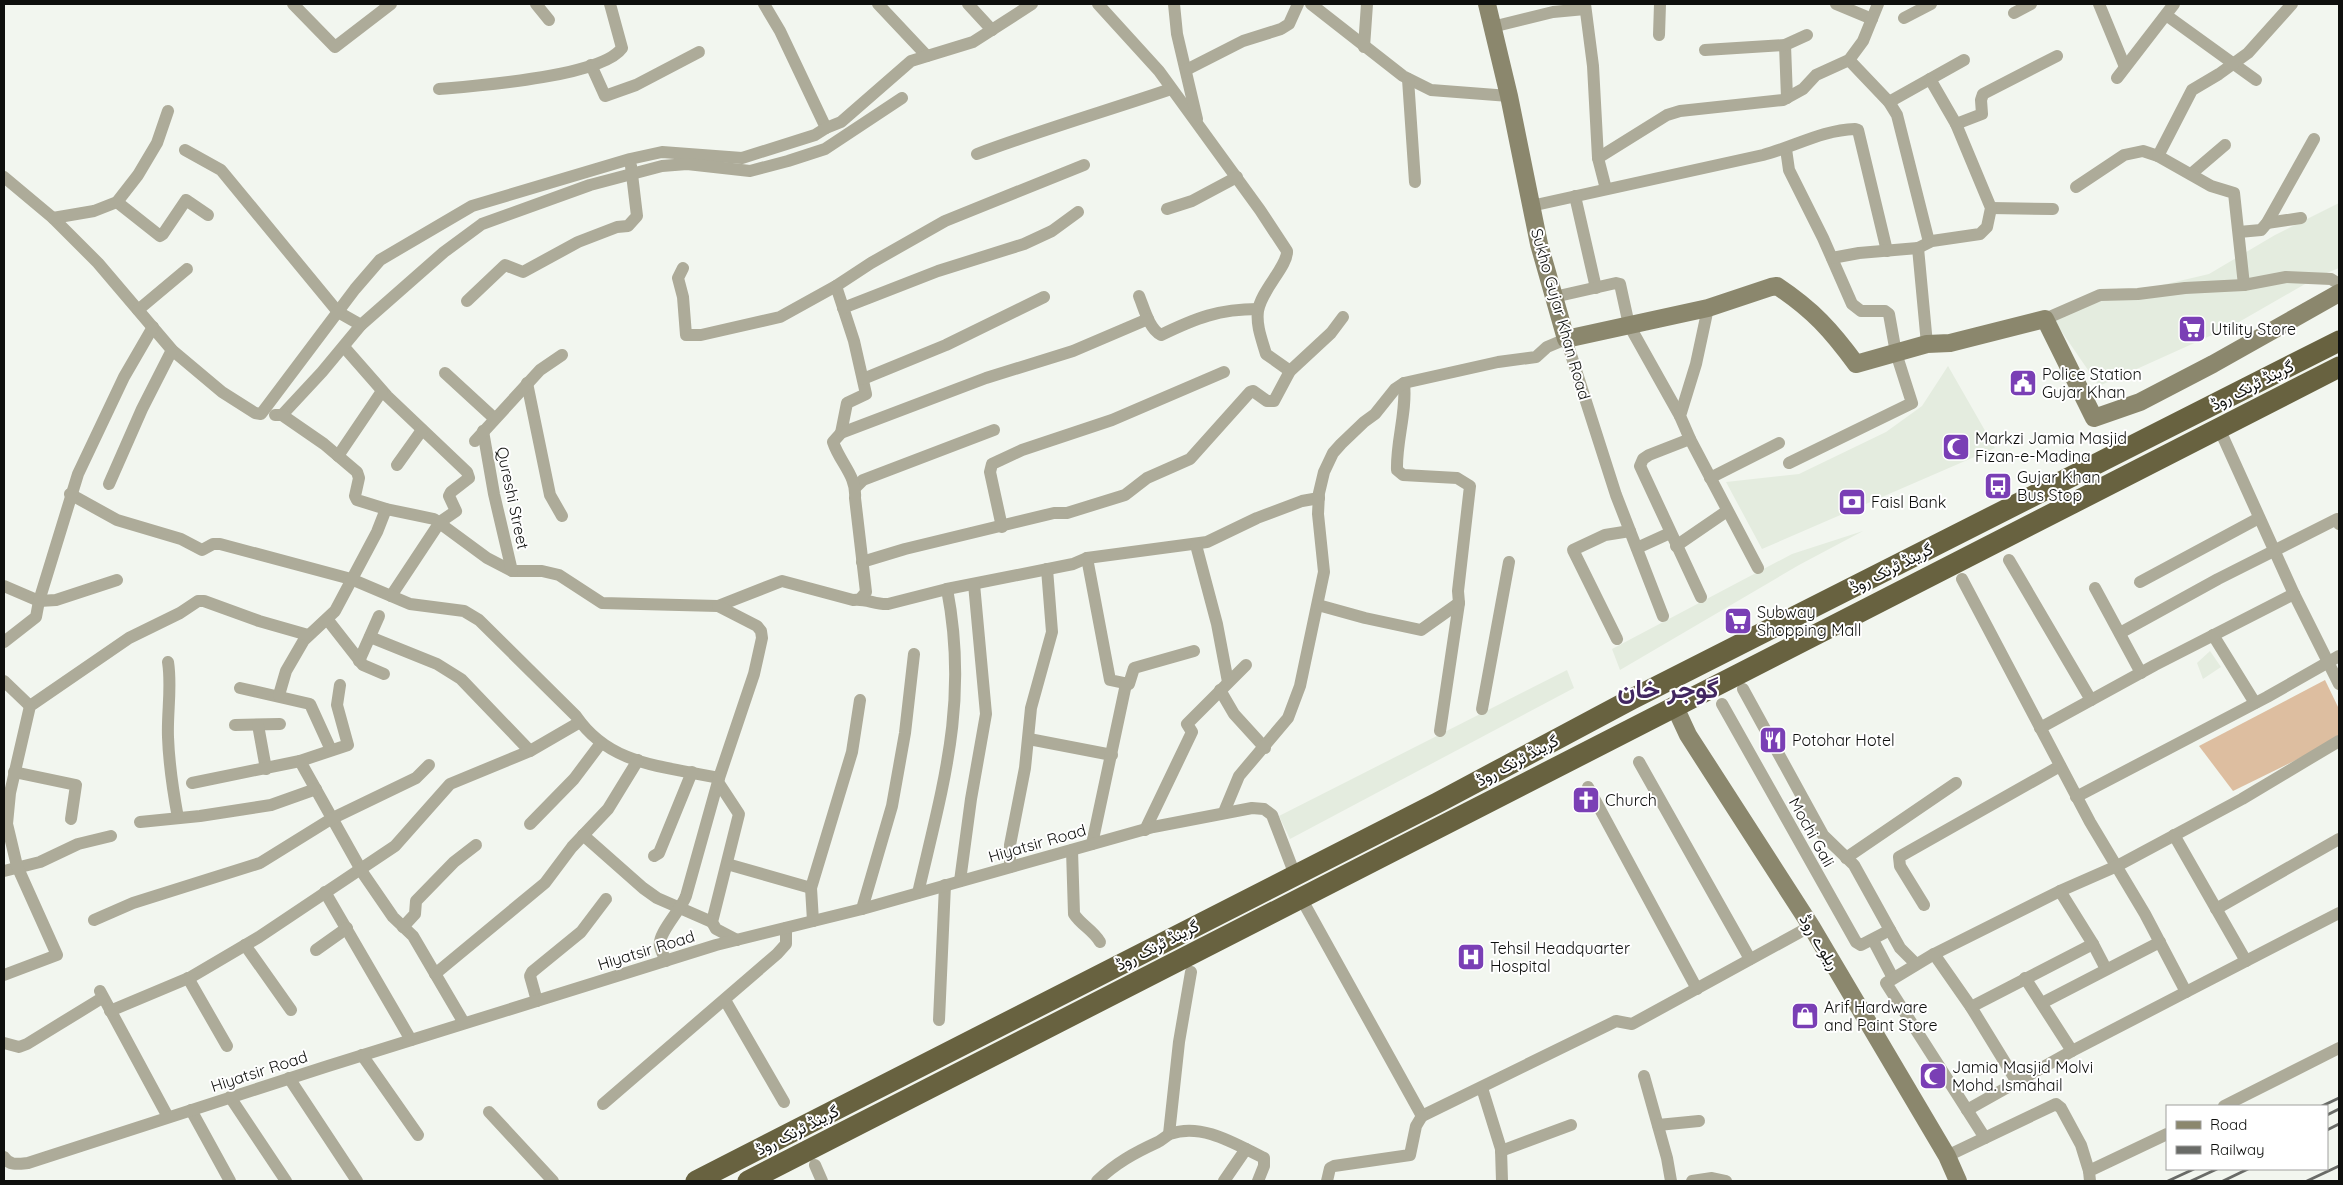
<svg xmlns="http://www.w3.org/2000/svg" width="2343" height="1185" viewBox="0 0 2343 1185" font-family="Quicksand,Vazirmatn,sans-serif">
	<rect width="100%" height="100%" fill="#f2f6ef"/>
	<!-- built -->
	<g fill="#e4ecdf">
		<polygon points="2339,203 2339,268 2319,276 2232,326 2099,386 2053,319 2111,297 2209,274 2275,235"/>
		<polygon points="1948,366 1995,448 1762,549 1726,482 1799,474 1886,432 1922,406"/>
		<polygon points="1863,531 1799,565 1620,670 1612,649 1792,554"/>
		<polygon points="2210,651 2221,667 2203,679 2197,663"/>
		<polygon points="1567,670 1574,688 1290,839 1279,816"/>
	</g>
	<!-- green -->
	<polygon fill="#ddbea0" points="2325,680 2339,709 2339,739 2233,791 2199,746"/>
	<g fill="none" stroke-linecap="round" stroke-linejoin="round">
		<!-- minor -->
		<g stroke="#adab99" stroke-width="12">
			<polyline points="293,4 335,47 391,4"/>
			<polyline points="536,4 549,20"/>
			<polyline points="764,4 780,31 826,128"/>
			<polyline points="878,4 927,56"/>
			<polyline points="968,4 992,30"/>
			<path d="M1098,4L1159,71L1260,210L1287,251C1288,266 1261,290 1258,311C1256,326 1262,340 1266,354L1290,371"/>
			<polyline points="1174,4 1177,34 1197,119"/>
			<polyline points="1311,4 1403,76 1431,90 1509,96"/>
			<polyline points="1585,4 1593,66 1598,158 1606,189"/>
			<polyline points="1836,4 1872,19"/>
			<polyline points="2099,4 2125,67"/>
			<polyline points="2014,13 2031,4"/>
			<polyline points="2166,15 2256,80"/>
			<polyline points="1904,18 1931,4"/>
			<polyline points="1492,27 1553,12 1585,9"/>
			<polyline points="1659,35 1660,4"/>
			<polyline points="1785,45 1787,98"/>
			<polyline points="1364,47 1367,4"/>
			<polyline points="1705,50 1785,45 1807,35"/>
			<polyline points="1849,60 1889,102 1897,115 1929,242"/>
			<polyline points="591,65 605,96 636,85 699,52"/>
			<polyline points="1186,70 1243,41 1281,29 1289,24 1298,4"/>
			<polyline points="2117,78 2174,4"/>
			<polyline points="1408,79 1415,182"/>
			<path d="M439,89C474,86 602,77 622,48L610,4"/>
			<polyline points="1889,102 1964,60"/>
			<polyline points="1956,124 1982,114 1981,100 1983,94 2057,56"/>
			<polyline points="1786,149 1789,170 1823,238 1852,304 1861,311 1885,311 1889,314 1896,353 1912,403 1789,463"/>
			<polyline points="185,150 221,170 338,312 361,325"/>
			<path d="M977,154C1041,130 1106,111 1171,89"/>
			<polyline points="1598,158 1667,115 1680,111 1783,100 1803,89 1816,75 1849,60 1863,41 1878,4"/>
			<polyline points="2191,174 2225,145"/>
			<polyline points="4,177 53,218 98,263 172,350 222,392 255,413 261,414 355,289 380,260 472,206 630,159 662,152 742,158 815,135 826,128 841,122 911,61 973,42 1032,4"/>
			<polyline points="2076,187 2124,155 2143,151 2158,156"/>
			<polyline points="1575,196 1596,288"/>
			<polyline points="117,202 160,236 163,234 186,200 208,215"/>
			<path d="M1531,206L1763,155C1794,147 1822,130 1855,129L1858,130L1887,251"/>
			<polyline points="1991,208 2053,209"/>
			<polyline points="1167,209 1192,201 1237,177"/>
			<polyline points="53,218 94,211 117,202 138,175 157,143 168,111"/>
			<polyline points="2267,223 2301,218"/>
			<polyline points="2239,232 2261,230 2267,223 2314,139"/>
			<polyline points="1918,248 1932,241 1980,234 1987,227 1991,208 1956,124 1930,79"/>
			<polyline points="1832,258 1859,253 1918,248 1927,344"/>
			<polyline points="683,268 678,278 683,297 686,335 701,335 780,317 836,286 871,263 945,221 1084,165"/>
			<polyline points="2244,285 2234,193 2211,186 2158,156 2192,90 2219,74 2248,53 2292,4"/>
			<polyline points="836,286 854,341 866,394 847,403 841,433"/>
			<path d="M1139,296C1144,308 1149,329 1161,335C1196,318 1219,309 1258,309"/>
			<polyline points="1554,297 1616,283 1620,284 1629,325 1680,416"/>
			<polyline points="467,301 505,265 523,272 578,242 617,227 628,226 637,216 631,166"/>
			<polyline points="843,308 938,271 1024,244 1052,231 1078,212"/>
			<polyline points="1708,308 1696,364 1680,416 1690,439 1758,568"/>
			<polyline points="138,310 187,269"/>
			<polyline points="2045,319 2100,295 2138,294 2185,288 2244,285 2286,277 2331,279 2339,284"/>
			<polyline points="344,347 387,396 467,472 469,478 451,492 449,496 456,511 440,522 391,596"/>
			<polyline points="445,373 494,418"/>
			<polyline points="863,379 946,345 1044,297"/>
			<polyline points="527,383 550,495 562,516"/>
			<path d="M1404,383C1407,412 1396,441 1397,470L1403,475L1457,478L1470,486L1458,591L1459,603L1440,731"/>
			<polyline points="275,415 282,415 322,372 361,325 444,252 482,224 590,185 662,166 687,164 750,171 788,161 825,149 902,98"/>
			<path d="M282,415L324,444L357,472L359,478L355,496L357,500L386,509L434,519L487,558L512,571H542L559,575L602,603L718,606L782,581L853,600C865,598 876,605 888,604L947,589L1073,564L1087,558L1207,542L1257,518L1302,501L1319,498"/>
			<polyline points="2221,428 2223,437 2294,594 2339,684"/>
			<polyline points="483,431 494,494 512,571"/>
			<polyline points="1690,439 1649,455 1643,459 1640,466 1701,597"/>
			<polyline points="475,441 540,370 562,355"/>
			<polyline points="338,456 382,391"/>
			<polyline points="397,465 422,430"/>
			<polyline points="1710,478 1779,443"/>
			<polyline points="109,484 142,409 172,350"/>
			<polyline points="856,487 863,480 994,430"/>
			<path d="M70,494L117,520L181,539L202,550L213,544H220L351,579L410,604L464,611L479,620L576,716C610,766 664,766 719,778"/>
			<polyline points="1002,527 990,472 992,464 1022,450 1112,420 1224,372"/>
			<polyline points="1196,545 1217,624 1228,682"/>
			<polyline points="1676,546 1727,511"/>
			<polyline points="1637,548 1670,533"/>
			<polyline points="1087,558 1110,680 1129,684 1134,668 1194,651"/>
			<polyline points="2009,560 2091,700"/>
			<polyline points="862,562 905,549 1054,513 1067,513 1125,495 1147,478 1190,459 1250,392 1253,391 1267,401 1274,401 1290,371 1331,333 1343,317"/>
			<polyline points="1962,579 2090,822 2145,914 2186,992 2339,913"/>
			<polyline points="2140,582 2259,518"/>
			<polyline points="4,586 39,601 56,600 117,580"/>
			<polyline points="2095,588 2141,673"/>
			<path d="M861,598L866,592L855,498C857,476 840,463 833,442L841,433L986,378L1073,351L1148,319"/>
			<polyline points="1318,605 1365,618 1421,630 1459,603"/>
			<polyline points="327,619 363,665 384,674"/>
			<polyline points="2120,633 2218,579 2337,519 2339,524"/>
			<polyline points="2213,635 2255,703"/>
			<polyline points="370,637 437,664 461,679 530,751"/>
			<polyline points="1617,639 1573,550 1605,535 1630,531"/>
			<polyline points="4,642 36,617 39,601 78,474 124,377 153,327"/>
			<polyline points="359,661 379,616"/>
			<path d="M168,662C172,687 167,712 168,737C169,765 173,791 178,818"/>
			<polyline points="4,681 30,706"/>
			<polyline points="240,688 310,704 331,750"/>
			<polyline points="1743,689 1823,835 1854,865 1900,948 1916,964"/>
			<polyline points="1220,690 1234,714 1265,748"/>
			<polyline points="279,695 286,671 304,640 335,611 377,532 386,509"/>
			<polyline points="1722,704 1856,942 1861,945 1890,930"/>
			<polyline points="1482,709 1509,562"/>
			<polyline points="235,725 280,724"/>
			<polyline points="258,725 266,769"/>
			<polyline points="2040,728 2155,665 2294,594"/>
			<polyline points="1029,739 1112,755"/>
			<polyline points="300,761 360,868"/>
			<polyline points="1639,762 1750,959"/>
			<polyline points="14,772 76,785 71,819"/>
			<polyline points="718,782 739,814 712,922 716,929 737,940"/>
			<polyline points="192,783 300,761 348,745 337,705 340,685"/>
			<polyline points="1588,787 1697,989"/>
			<polyline points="2076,797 2267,697 2339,656"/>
			<polyline points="1224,812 1239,776 1288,718 1300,686 1324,572 1318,514 1319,493 1324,472 1333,453 1341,444 1364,422 1375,414 1395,389 1404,383 1498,362 1536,357 1547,347 1566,339 1616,495 1663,616"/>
			<polyline points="140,822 200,816 271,805 316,789"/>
			<polyline points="530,824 574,779 601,743"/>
			<polyline points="1145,830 1192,732 1187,724 1246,665"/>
			<polyline points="583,835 643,888 657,898 712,922"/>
			<polyline points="2174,835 2246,961"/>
			<polyline points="1092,844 1126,684"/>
			<path d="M1072,850L1074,914C1081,925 1093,930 1100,942"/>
			<polyline points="654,856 659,853 692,772"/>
			<polyline points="1846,858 1956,783"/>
			<polyline points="727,864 811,888"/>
			<polyline points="1010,867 1010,845 1025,768 1031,708 1052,632 1047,569"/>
			<polyline points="360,869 393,917 413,936 464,1023"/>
			<polyline points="4,871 40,862 78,844 111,836"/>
			<polyline points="960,881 971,799 986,714 974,584"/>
			<polyline points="325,892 411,1040"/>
			<path d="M918,893C943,785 969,702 947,589"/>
			<polyline points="1301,898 1422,1116 1616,1021 1632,1024 1811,926"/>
			<polyline points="1924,905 1900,866 1899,857 2060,766"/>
			<polyline points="862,909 892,806 905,733 914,654"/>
			<polyline points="2216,909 2339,839"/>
			<polyline points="94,920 133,903 260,863 331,819 416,778 429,765"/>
			<polyline points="813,921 811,888 852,752 860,700"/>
			<polyline points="403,927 415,914 416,901 454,862 476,845"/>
			<polyline points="1873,940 1893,978"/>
			<polyline points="2093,944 2106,969"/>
			<polyline points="245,945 291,1010"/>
			<polyline points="316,950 347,928"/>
			<polyline points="1934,954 1971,1007 2017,1082"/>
			<path d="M666,961C664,956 661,951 660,946C657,934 681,910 686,896L719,778L754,674L762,638L761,631L757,626L718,606"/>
			<polyline points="435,974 545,883 572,847 608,809 638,760"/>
			<polyline points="4,975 57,955 17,866 7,824 10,793 30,706 129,638 180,613 198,601 204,601 259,621 308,635"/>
			<polyline points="188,978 227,1046"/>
			<polyline points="2025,978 2072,1051"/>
			<polyline points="100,991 168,1117"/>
			<polyline points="725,1000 784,1102"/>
			<polyline points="537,1001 530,976 532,972 581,932 606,899"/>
			<polyline points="2042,1003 2160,942"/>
			<polyline points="1971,1007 2093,944 2060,891"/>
			<polyline points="110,1011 191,977 259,937 395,846 450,784 530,751 580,722"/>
			<polyline points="939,1020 945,885"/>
			<polyline points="4,1043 19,1047 27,1044 102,998"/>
			<polyline points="362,1055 418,1135"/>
			<polyline points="1644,1076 1667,1158 1671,1181"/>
			<polyline points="289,1078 357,1181"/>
			<polyline points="1482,1088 1501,1149 1502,1181"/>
			<polyline points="230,1097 286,1181"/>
			<polyline points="603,1104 777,954 786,944 786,928"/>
			<polyline points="2224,1106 2339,1048"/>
			<polyline points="191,1110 230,1181"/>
			<polyline points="1967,1110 2072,1051 2186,992"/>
			<polyline points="489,1112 553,1181"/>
			<polyline points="1658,1125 1699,1121"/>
			<polyline points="1169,1134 1179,1042 1191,972"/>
			<polyline points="1985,1138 1886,983 1934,954 2060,891 2117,866 2242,799 2339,741"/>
			<polyline points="1501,1151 1571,1125"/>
			<polyline points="1947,1156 2056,1104 2061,1108 2081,1145 2089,1171"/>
			<path d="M4,1157C9,1166 19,1164 28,1163L328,1066L716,945L862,909L1153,827L1252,808L1264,809L1272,815L1295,875"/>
			<polyline points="815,1165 822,1181"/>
			<path d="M1097,1181C1116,1163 1134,1153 1158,1142C1162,1140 1166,1136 1170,1134C1202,1122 1237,1145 1264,1158V1166L1258,1181"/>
			<polyline points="1224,1181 1246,1149"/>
			<polyline points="1327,1181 1330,1168 1334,1166 1410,1155 1416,1126 1422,1116"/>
			<polyline points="1692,1181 1712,1178 1726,1181"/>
			<polyline points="2090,1181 2089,1171 2167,1134"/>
		</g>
		<!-- secondary -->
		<g stroke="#8b876d" stroke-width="18">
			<path d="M1487,4L1509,96L1539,244L1566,339L1708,308L1771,287L1777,286C1813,310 1831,330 1856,364L1927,344L1950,343L2045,319L2094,418L2140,402L2213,364L2339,293"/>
			<polyline points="1675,707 1688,735 1811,926 1947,1156 1958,1181"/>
		</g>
		<!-- trunk -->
		<g stroke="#686240" stroke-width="21">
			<polyline points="696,1181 1437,803 1632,699 2339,341"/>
			<polyline points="748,1181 2339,367"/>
		</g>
		<!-- rail -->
		<g stroke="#696b67" stroke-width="3">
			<polyline points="2322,1106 2339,1098"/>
			<polyline points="2327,1115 2339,1109"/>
			<polyline points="2327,1130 2339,1124"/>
			<polyline points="2168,1181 2194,1169"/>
			<polyline points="2191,1181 2217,1169"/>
			<polyline points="2223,1181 2248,1169"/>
			<polyline points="2307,1181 2339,1166"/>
		</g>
	</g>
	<!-- icons -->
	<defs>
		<g id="supermarket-square" transform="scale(1.4375)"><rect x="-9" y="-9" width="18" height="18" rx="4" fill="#7a3fb5" stroke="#fff"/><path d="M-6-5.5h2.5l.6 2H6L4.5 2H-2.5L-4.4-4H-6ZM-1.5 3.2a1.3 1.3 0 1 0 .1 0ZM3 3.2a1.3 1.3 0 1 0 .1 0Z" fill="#fff"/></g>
		<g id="civic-square" transform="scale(1.4375)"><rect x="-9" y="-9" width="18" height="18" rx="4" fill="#7a3fb5" stroke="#fff"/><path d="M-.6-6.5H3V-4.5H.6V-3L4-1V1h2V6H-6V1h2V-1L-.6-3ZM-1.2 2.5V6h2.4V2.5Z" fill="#fff"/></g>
		<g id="mosque-square" transform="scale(1.4375)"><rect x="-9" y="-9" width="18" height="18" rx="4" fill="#7a3fb5" stroke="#fff"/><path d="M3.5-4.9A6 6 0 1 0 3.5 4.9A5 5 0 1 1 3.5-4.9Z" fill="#fff"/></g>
		<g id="bus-square" transform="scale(1.4375)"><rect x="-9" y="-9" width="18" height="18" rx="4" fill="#7a3fb5" stroke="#fff"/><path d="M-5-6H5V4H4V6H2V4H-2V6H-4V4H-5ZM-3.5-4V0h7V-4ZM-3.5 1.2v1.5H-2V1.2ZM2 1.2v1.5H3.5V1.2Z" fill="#fff"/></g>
		<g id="bank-square" transform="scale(1.4375)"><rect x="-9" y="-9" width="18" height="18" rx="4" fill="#7a3fb5" stroke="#fff"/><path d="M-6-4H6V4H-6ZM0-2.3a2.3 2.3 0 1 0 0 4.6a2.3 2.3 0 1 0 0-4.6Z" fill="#fff"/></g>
		<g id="restaurant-square" transform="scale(1.4375)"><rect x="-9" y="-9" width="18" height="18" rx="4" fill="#7a3fb5" stroke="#fff"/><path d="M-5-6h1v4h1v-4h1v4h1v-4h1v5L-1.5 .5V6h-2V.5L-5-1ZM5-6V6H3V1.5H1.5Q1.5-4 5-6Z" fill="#fff"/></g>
		<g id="church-square" transform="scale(1.4375)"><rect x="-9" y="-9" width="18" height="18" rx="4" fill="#7a3fb5" stroke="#fff"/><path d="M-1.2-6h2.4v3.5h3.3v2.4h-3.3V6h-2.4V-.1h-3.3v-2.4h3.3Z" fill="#fff"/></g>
		<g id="hospital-square" transform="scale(1.4375)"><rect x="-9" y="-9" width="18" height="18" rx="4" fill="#7a3fb5" stroke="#fff"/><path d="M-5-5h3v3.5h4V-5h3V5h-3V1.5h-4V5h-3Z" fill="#fff"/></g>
		<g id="shop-square" transform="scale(1.4375)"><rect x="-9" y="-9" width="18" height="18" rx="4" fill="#7a3fb5" stroke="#fff"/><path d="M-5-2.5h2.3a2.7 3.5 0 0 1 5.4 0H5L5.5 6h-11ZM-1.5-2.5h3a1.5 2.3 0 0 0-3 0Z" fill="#fff"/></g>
	</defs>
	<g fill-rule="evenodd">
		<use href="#supermarket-square" x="2192" y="329"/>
		<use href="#civic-square" x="2023" y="383"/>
		<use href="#mosque-square" x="1956" y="447"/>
		<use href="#bus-square" x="1998" y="486"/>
		<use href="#bank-square" x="1852" y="502"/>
		<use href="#supermarket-square" x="1738" y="621"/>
		<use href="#restaurant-square" x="1773" y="740"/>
		<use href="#church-square" x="1586" y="800"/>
		<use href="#hospital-square" x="1471" y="957"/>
		<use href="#shop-square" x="1805" y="1016"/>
		<use href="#mosque-square" x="1933" y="1076"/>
	</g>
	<g text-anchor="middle" stroke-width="4" stroke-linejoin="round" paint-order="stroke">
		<!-- street labels -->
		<g font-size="16" fill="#0e0f0d" stroke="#fff">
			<text transform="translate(1561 314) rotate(74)" y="6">Sukho Gujar Khan Road</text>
			<text transform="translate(2252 385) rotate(-27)" y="6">گرینڈ ٹرنک روڈ</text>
			<text transform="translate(513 498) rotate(78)" y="6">Qureshi Street</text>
			<text transform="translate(1891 568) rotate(-27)" y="6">گرینڈ ٹرنک روڈ</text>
			<text transform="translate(1517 760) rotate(-28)" y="6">گرینڈ ٹرنک روڈ</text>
			<text transform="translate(1812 832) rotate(61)" y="6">Mochi Gali</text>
			<text transform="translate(1037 843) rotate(-16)" y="6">Hiyatsir Road</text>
			<text transform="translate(1820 942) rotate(59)" y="6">ریلوے روڈ</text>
			<text transform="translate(1157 945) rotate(-27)" y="6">گرینڈ ٹرنک روڈ</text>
			<text transform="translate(646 950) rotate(-17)" y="6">Hiyatsir Road</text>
			<text transform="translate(259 1071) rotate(-18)" y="6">Hiyatsir Road</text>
			<text transform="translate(797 1130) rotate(-27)" y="6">گرینڈ ٹرنک روڈ</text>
		</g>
		<!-- poi labels -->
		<g font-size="16" fill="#0e0f0d" stroke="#fff" text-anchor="start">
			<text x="2211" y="335">Utility Store</text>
			<text x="2042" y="380">Police Station<tspan x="2042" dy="18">Gujar Khan</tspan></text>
			<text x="1975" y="444">Markzi Jamia Masjid<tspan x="1975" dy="18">Fizan-e-Madina</tspan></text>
			<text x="2017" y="483">Gujar Khan<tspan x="2017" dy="18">Bus Stop</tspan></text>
			<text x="1871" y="508">Faisl Bank</text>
			<text x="1757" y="618">Subway<tspan x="1757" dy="18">Shopping Mall</tspan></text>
			<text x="1792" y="746">Potohar Hotel</text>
			<text x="1605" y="806">Church</text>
			<text x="1490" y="954">Tehsil Headquarter<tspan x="1490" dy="18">Hospital</tspan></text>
			<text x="1824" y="1013">Arif Hardware<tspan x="1824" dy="18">and Paint Store</tspan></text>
			<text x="1952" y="1073">Jamia Masjid Molvi<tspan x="1952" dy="18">Mohd. Ismahail</tspan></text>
		</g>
		<!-- town labels -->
		<g font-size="26" font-weight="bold" fill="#422761" stroke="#fff">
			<text x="1668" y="698">گوجر خان</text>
		</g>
	</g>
	<!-- border -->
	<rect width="2343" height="1185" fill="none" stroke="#0e0f0d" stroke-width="10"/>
	<!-- legend -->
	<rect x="2166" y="1105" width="162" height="65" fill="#ffffff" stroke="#9f9f9e"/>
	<rect x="2176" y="1121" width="25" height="8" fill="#8b876d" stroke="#9f9f9e"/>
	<text x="2210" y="1130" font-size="15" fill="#0e0f0d">Road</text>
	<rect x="2176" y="1146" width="25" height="8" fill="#696b67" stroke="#9f9f9e"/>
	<text x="2210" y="1155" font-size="15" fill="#0e0f0d">Railway</text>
</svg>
